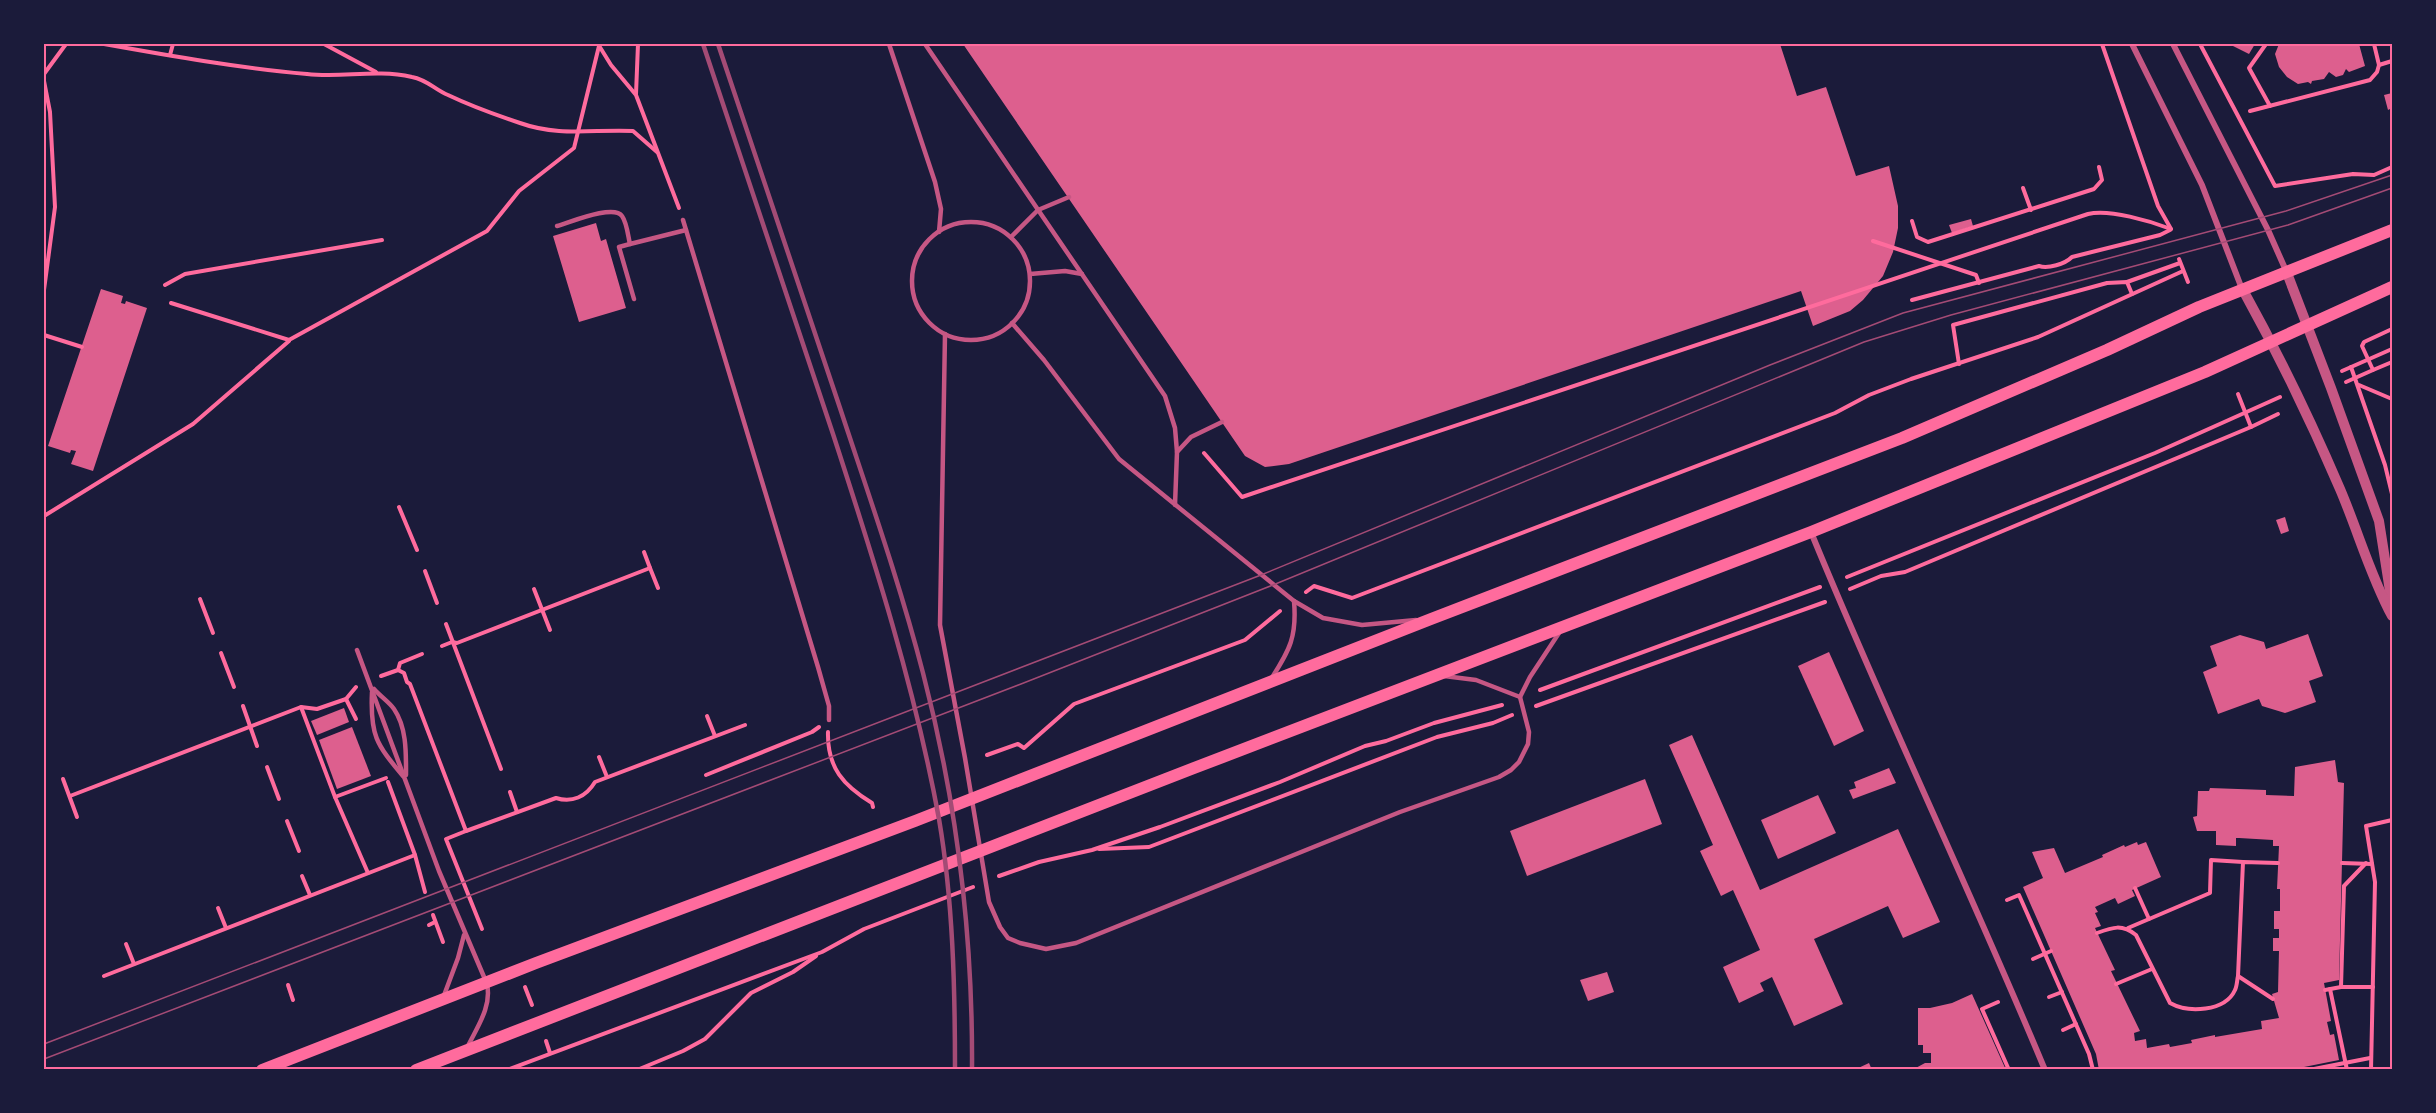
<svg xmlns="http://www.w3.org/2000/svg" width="2436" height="1113" viewBox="0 0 2436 1113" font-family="'DejaVu Sans',sans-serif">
	<rect width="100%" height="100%" fill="#1b1b3a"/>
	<!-- building -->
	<g fill="#dd5f8e">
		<polygon points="963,44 1780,44 1797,96 1826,87 1856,176 1889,166 1898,206 1898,228 1893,252 1883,276 1863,300 1850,311 1813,326 1801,291 1289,464 1265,467 1245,456"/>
		<polygon points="2229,44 2255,44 2249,54"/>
		<polygon points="2279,44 2359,44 2365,66 2349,72 2346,69 2343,75 2336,77 2329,72 2324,79 2312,81 2311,84 2308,82 2298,84 2287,77 2279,67 2275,54"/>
		<polygon points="2392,93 2392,108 2388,110 2384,95"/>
		<polygon points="1971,219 1973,226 1952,233 1949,225"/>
		<polygon points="596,223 601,241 606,239 626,308 579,322 553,236"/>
		<polygon points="101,289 123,296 121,303 125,304 126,301 147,308 93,471 71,464 76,451 71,450 70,453 48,446"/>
		<polygon points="2285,517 2289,531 2281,534 2276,520"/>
		<polygon points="2308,634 2323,676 2309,681 2316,702 2285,713 2262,706 2259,699 2218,714 2203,672 2217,666 2210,646 2240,635 2264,642 2266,649"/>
		<polygon points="1829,652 1864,731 1834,746 1798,666"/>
		<polygon points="344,708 349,722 317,735 311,721"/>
		<polygon points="352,727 371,776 337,789 319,740"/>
		<polygon points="1692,735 1760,890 1898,829 1940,922 1903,938 1888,906 1814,939 1843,1004 1794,1026 1772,977 1760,983 1764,991 1739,1003 1723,967 1760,950 1733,890 1721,896 1700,851 1713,845 1669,745"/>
		<polygon points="2335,760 2338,782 2344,783 2339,980 2324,983 2331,1021 2327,1022 2330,1035 2334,1034 2339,1060 2289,1070 2099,1070 2096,1054 2023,887 2043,878 2032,852 2054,848 2065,873 2103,857 2102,855 2124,845 2125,847 2137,842 2138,845 2146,842 2161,877 2132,890 2135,896 2118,904 2115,898 2095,907 2098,912 2095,913 2101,926 2095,928 2115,970 2111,971 2140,1031 2134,1033 2135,1041 2146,1039 2147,1048 2169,1044 2170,1047 2192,1043 2191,1040 2215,1035 2215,1037 2262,1029 2261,1021 2279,1018 2272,994 2278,992 2279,951 2273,951 2273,938 2279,938 2279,929 2274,929 2274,911 2280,911 2280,889 2277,889 2279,846 2273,846 2273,840 2239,838 2236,838 2236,846 2216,845 2216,831 2197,831 2193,817 2197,816 2198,791 2209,791 2210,788 2266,790 2266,795 2294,796 2295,767"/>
		<polygon points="1889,768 1896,783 1853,799 1849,790 1856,788 1854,782"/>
		<polygon points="1645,779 1662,824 1527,876 1510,831"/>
		<polygon points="1818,795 1836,833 1778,859 1761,820"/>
		<polygon points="1607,972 1614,992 1588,1001 1580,980"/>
		<polygon points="1972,994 2006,1070 1912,1070 1925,1063 1931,1063 1931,1053 1923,1053 1923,1045 1918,1045 1918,1008 1930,1008 1952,1003"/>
		<polygon points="1869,1063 1872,1070 1854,1070"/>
	</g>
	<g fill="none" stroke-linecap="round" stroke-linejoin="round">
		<!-- path -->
		<g stroke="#ff6b9d" stroke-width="4">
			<path d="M104,44C171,56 239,68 307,74C343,78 375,69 412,77C428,80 435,90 448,95C471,106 496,115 520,123C559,137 594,129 633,131L657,152"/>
			<polyline points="324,44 376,72"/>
			<polyline points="598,44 611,65 636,95 679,208"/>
			<polyline points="2102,44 2158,206 2171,229"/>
			<polyline points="2200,44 2275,186 2353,174 2374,175 2392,167"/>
			<polyline points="2266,44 2249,68 2270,106"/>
			<polyline points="2374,44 2379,65"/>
			<polyline points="170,55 173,44"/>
			<polyline points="44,74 66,44"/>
			<polyline points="44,81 50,112 55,207 44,290"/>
			<polyline points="636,94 638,44"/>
			<polyline points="2250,111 2370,80 2377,72 2379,65 2392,61"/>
			<polyline points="2023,188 2031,210"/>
			<polyline points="1912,221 1917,237 1928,242 2094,189 2102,180 2099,167"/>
			<polyline points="1873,241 1976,275 1979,283"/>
			<polyline points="2179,259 2188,282"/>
			<polyline points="2127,282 2180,263"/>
			<polyline points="165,285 185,274 382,240"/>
			<path d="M1912,300L2039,266C2048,269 2065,264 2072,257L2160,235L2170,230"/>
			<polyline points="171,303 289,340 487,231 519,191 574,148 599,46"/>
			<polyline points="44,335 82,347"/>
			<polyline points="1959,364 1953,325 2107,283 2127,282 2132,294"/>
			<polyline points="2351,367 2385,465 2392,494"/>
			<polyline points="2373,370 2392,362"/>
			<polyline points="2342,371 2392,349"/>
			<polyline points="2346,382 2373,370 2362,346 2364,342 2392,329"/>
			<polyline points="2359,385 2392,399"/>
			<polyline points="2238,394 2251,427 2278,414"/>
			<path d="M1204,453L1242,497L2088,214C2110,209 2150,221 2171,229"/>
			<polyline points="399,507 417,550"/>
			<polyline points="44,516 193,424 289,341"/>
			<polyline points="644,552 650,568"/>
			<polyline points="425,571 437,603"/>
			<polyline points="1847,577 2155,453 2280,397"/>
			<polyline points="534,589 550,630"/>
			<polyline points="1850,589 1881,576 1905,572 2251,427"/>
			<polyline points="1306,592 1314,586 1352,598 1835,413 1869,395 1911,379 2038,337 2183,271"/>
			<polyline points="200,599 213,633"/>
			<polyline points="446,624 501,769"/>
			<polyline points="442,646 452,642 457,643 650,568 658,588"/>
			<polyline points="221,653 234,687"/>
			<path d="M398,670L404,673L407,682L410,684L466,831L556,798C572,803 586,797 595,782L745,725"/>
			<polyline points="381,676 398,670 400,663 422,654"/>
			<polyline points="1540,690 1820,587"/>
			<polyline points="346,699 356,719"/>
			<polyline points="243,706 257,746"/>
			<polyline points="1536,706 1825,602"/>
			<polyline points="301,707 335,797"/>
			<polyline points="707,716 715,736"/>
			<path d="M828,732C827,768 844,786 872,803L873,807"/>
			<polyline points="987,755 1018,744 1024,748 1074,704 1245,640 1280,611"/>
			<polyline points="599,757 607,777"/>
			<polyline points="267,767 279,799"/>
			<polyline points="706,775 812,732 819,727"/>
			<polyline points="63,779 77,817"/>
			<polyline points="510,792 517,812"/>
			<polyline points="70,796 301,707 317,709 346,699 356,687"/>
			<polyline points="287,821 299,851"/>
			<polyline points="466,831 446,839 482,929"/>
			<polyline points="1099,849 1149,847 1437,737 1493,723 1512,715"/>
			<polyline points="415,855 425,892"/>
			<polyline points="2342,863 2372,864"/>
			<polyline points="368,873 335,797 386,778"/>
			<polyline points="302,876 310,895"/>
			<polyline points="999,876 1039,862 1092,850 1160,827 1280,782 1365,746 1386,741 1434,723 1502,705"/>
			<polyline points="2135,888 2149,919"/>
			<polyline points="2007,900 2019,895 2089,1054 2093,1070"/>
			<polyline points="218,908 226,928"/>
			<polyline points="433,915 443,942"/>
			<polyline points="429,925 435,922"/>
			<polyline points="2128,928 2210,893 2211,860 2243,862"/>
			<path d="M2097,933C2113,927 2122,924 2136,935L2170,1003C2188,1013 2225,1012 2235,990C2237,986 2237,980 2238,976L2243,862L2278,863"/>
			<polyline points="126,944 134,964"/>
			<polyline points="2033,959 2051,951"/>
			<polyline points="104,976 415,855 388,782"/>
			<polyline points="2238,976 2273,999"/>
			<polyline points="2116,984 2152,969"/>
			<polyline points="288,985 293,1000"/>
			<polyline points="525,987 532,1005"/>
			<polyline points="2341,987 2344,886 2366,863"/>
			<polyline points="2330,989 2347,1070"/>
			<polyline points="2325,990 2341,987 2373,987"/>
			<polyline points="2049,997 2062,992"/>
			<polyline points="1998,1002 1982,1009 2009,1070"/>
			<polyline points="2063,1030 2076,1024"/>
			<polyline points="546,1041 550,1053"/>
			<polyline points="507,1070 822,952 864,929 973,887"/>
			<polyline points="637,1070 683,1051 705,1039 751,993 793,972 816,956"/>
			<polyline points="2309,1070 2370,1058"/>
			<polyline points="2371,1070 2375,882 2366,826 2392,820"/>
		</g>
		<!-- service -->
		<g stroke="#c65784" stroke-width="4.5">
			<polyline points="889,44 935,182 941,209 939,232"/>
			<polyline points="925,44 1165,396 1175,428 1177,452 1175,505"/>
			<polyline points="683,220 818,667 829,706 829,720"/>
			<circle cx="971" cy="281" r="59"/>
			<path d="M557,226C571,222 614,204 622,216C627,223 628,236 630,244L686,230"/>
			<polyline points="1011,237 1038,210 1069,197"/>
			<polyline points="630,244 619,247 634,299"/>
			<polyline points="1030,274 1065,271 1082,274"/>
			<polyline points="1012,323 1044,360 1119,459 1294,601 1323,618 1362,625 1416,620"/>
			<polyline points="945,334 940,625 965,758 989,902 1000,927 1008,938 1020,943 1046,949 1076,943 1400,812 1499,777 1511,770 1519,762 1528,744 1529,732 1520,697 1476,680 1444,676"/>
			<polyline points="1177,452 1191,437 1222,422"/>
			<path d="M357,650L439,871L487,984C492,1007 477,1027 467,1048"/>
			<path d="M1271,679C1290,650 1297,636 1294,601"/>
			<path d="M374,689C380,696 389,702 394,709C407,728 406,754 406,775"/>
			<path d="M372,692C370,735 376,744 403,776"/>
			<polyline points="1520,697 1530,677 1559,633"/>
			<polyline points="443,998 458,958 464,935"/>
		</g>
		<!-- minor -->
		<g stroke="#c65784" stroke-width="6">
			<polyline points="2132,44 2202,185 2242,289"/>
			<polyline points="2173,44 2268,230 2287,273"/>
			<path d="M1811,532C1885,713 1970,889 2045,1070"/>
		</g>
		<!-- tertiary -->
		<g stroke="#c65784" stroke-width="10">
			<polyline points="2287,273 2331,388 2379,521 2392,604"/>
			<path d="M2243,290C2279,355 2311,421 2340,489C2358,531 2370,575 2392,616"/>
		</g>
		<!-- secondary -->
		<g stroke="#ff6b9d" stroke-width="12">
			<polyline points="262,1070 536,963 915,821 1431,619 1902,438 2107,350 2199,307 2392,230"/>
			<polyline points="416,1070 1194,768 1811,532 2205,372 2392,287"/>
		</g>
		<!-- tram -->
		<g stroke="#a44b75" stroke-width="1.5">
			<polyline points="44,1044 1261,575 1770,365 1903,313 2286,211 2392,175"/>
			<polyline points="44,1059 1021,684 1273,585 1864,342 1951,315 2288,225 2392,188"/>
		</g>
		<!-- rail -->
		<g stroke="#a44b75" stroke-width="4.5">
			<path d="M703,44C746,174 790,303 833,434C874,560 915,688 939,819C953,901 955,987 955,1070"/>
			<path d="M718,44C759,165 799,287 840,408C869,496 900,584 923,673C957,803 973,936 972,1070"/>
		</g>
	</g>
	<!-- border -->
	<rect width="2436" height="1113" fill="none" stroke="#1b1b3a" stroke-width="90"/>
	<rect x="45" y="45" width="2346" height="1023" fill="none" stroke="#ff6b9d" stroke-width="2"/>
</svg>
